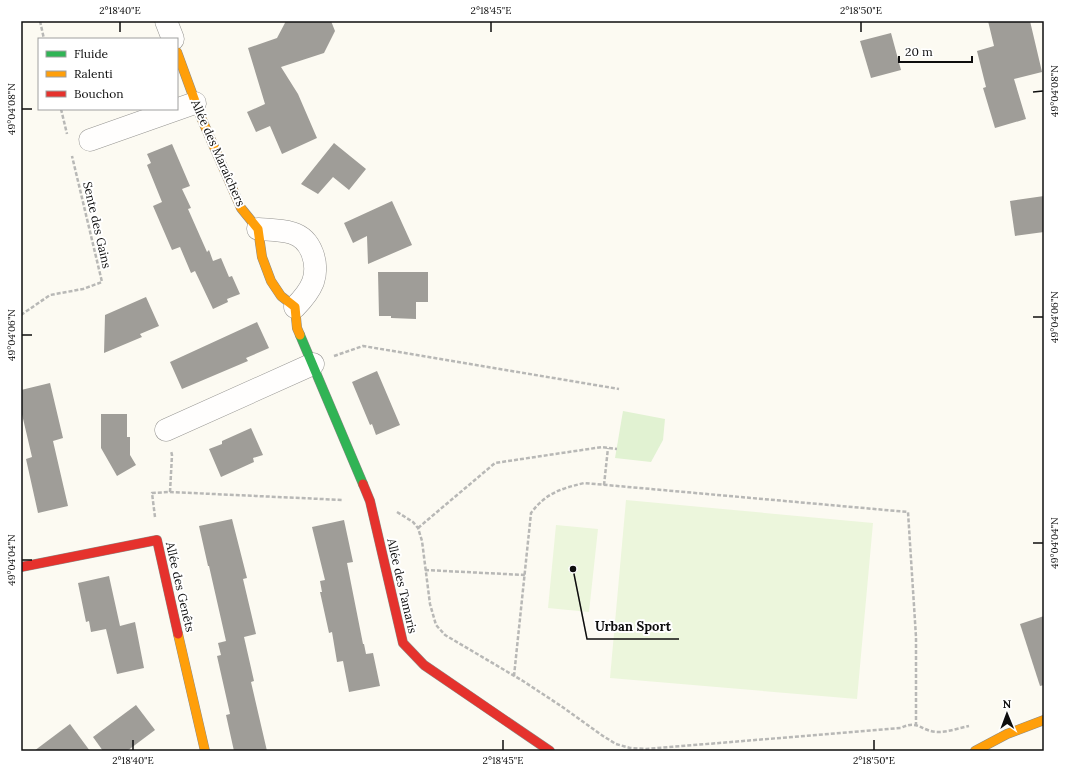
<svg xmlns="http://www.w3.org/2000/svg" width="1065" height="772" viewBox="0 0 1065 772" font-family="Lora,serif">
	<rect width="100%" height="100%" fill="#fcfaf2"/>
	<!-- green -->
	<polygon fill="#e1f2d2" points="623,411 665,419 663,440 651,462 615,458"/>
	<!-- pitch -->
	<g fill="#ecf6dc">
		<polygon points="626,500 873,523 857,699 610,678"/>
		<polygon points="556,525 598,529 589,612 548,608"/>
	</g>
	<!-- building -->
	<g fill="#9f9d98">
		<polygon points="286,21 331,21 335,31 324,53 281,67 298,94 317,138 282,154 270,126 256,132 247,112 265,104 248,48 277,38"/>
		<polygon points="988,21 1030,21 1042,72 1014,79 1026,119 995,128 983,88 986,87 977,51 994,46"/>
		<polygon points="891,33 901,70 871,78 860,41"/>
		<polygon points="334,143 366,169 349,190 333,177 318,194 301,184"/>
		<polygon points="172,144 190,186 182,189 191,208 188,209 207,252 209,250 213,261 221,258 229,277 232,276 240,294 227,299 228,302 213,309 195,271 191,273 180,247 172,250 153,206 162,202 147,165 151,163 147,154"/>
		<polygon points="1044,196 1044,232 1015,236 1010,201"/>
		<polygon points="392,201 412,245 368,264 367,236 353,243 344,223"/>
		<polygon points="378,272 428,272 428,302 416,302 416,319 391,318 391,316 379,316"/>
		<polygon points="146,297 159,326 140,334 142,337 104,353 105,315"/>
		<polygon points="257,322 269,348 246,358 248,361 182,389 170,362"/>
		<polygon points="377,371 400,425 376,435 372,424 370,425 352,382"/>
		<polygon points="50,383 63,438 53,441 68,506 38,513 26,459 32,457 21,410 21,390"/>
		<polygon points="101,414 127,414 127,437 130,437 130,455 136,465 117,476 101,448"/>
		<polygon points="251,428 263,455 253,458 254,462 221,477 209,449 222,444 222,441"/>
		<polygon points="232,519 247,578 243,579 256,634 244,637 254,681 251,682 267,751 234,751 226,715 230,714 217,656 221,655 218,643 226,641 209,566 208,566 199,526"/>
		<polygon points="344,520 353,562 347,563 363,644 364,644 366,654 373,653 380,686 349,692 343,661 337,662 332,632 329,633 320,592 322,592 320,581 325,580 312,527"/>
		<polygon points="109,576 120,626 135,622 144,668 117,674 106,629 91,632 89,621 86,622 78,583"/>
		<polygon points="1044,616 1044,685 1040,686 1020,624"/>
		<polygon points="136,705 155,730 127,751 103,751 93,737"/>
		<polygon points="70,724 90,751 34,751"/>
	</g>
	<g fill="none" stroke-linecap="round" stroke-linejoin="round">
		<!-- street casing -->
		<g stroke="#959491" stroke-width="23">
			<g id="street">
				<polyline points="166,21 173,39"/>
				<polyline points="90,140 195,103"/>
				<path d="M258,229C270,230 281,230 292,233C312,239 319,264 313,282C309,292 302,300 295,307"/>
				<polyline points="166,430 313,364"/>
			</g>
		</g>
		<!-- fast casing -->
		<g stroke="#8c8b87" stroke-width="10">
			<polyline id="fast" points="300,335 363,484"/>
		</g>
		<!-- slow casing -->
		<g stroke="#8c8b87" stroke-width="10">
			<g id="slow">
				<polyline points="177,52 200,115 241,208 258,229 262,257 271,281 281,296 295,307 297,328 300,335"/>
				<polyline points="178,634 205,751"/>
				<polyline points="975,751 1007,734 1044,720"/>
			</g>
		</g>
		<!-- jam casing -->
		<g stroke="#8c8b87" stroke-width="10">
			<g id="jam">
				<polyline points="363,484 370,501 403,643 424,665 550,751"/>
				<polyline points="21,567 157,540 178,634"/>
			</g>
		</g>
		<!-- path -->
		<g stroke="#b8b8b6" stroke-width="2.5" stroke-dasharray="4 2" stroke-linecap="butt">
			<polyline points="40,21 44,39"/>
			<polyline points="61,109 67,134"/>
			<polyline points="21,315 50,295 83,289 102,282 72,156"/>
			<polyline points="334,356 363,346 619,389"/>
			<polyline points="604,485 608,448"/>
			<polyline points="170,492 172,455 171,451"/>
			<path d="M397,512L413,522L418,528L422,541L430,604L436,625L445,635L523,681L561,706L603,736L616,744L630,748L646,749L901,728C918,719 922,732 938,732C948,732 959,728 969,726"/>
			<polyline points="155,517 152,493 170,492 343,500"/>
			<polyline points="418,528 495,463 602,447 617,449"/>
			<polyline points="425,570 525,575"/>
			<path d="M514,676L531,513C546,493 560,489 584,483L908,512L916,637V725"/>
		</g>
		<!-- street -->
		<use href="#street" stroke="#fffefd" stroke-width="22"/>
		<!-- fast -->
		<use href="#fast" stroke="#30b455" stroke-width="9"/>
		<!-- slow -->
		<use href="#slow" stroke="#ff9f0a" stroke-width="9"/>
		<!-- jam -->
		<use href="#jam" stroke="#e5322d" stroke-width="9"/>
	</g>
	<!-- ticks -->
	<path fill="none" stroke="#0e0e0e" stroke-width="1.5" d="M120,22V32M491,22V32M861,22V32M1033,92L1043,91M22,109H32M1033,317H1043M22,335H32M1033,543H1043M22,560H32M133,740V750M503,740V750M874,740V750"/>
	<g text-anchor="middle" stroke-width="4" stroke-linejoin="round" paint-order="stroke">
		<!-- street labels -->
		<g font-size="12" fill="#0e0e0e" stroke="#fff">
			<text transform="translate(218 153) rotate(66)" y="4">Allée des Maraîchers</text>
			<text transform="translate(97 225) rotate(77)" y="4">Sente des Gains</text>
			<text transform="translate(402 586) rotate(77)" y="4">Allée des Tamaris</text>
			<text transform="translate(180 587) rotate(77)" y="4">Allée des Genêts</text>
		</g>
	</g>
	<!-- callouts -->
	<path fill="none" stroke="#0e0e0e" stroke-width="1.5" d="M573 569L587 639H679"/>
	<circle fill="#0e0e0e" stroke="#fff" stroke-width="1.5" cx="573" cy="569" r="4"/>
	<g font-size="13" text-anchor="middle" font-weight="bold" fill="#0e0e0e" stroke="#fff" stroke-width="4" stroke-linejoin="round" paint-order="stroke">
		<text x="633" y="631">Urban Sport</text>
	</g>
	<!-- border -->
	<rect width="1065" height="772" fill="none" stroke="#ffffff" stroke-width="44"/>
	<!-- legend -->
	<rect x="38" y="38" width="140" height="72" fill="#ffffff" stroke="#9f9f9f"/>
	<rect x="46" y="51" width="20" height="6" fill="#30b455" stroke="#9f9f9f"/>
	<text x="74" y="58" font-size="12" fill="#0e0e0e">Fluide</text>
	<rect x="46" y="71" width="20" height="6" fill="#ff9f0a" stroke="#9f9f9f"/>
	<text x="74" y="78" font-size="12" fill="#0e0e0e">Ralenti</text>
	<rect x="46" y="91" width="20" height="6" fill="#e5322d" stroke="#9f9f9f"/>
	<text x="74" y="98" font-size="12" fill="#0e0e0e">Bouchon</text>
	<!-- north arrow -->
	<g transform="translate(1007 714) rotate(359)" stroke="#ffffff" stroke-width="3" paint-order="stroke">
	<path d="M0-3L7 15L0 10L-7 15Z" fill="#0e0e0e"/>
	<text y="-6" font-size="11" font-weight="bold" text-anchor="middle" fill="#0e0e0e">N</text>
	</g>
	<!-- scale -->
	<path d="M899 56v6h73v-6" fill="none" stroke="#0e0e0e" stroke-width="2"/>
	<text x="905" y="56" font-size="12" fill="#0e0e0e" stroke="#ffffff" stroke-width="3" paint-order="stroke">20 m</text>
	<rect x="22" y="22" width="1021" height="728" fill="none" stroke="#0e0e0e" stroke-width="1.5"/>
	<g font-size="10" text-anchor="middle" fill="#0e0e0e">
		<text x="120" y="14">2°18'40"E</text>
		<text x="491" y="14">2°18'45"E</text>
		<text x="861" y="14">2°18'50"E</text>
		<text transform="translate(1054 91) rotate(-90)" y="4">49°04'08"N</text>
		<text transform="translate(11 109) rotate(-90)" y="4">49°04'08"N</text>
		<text transform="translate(1054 317) rotate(-90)" y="4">49°04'06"N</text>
		<text transform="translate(11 335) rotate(-90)" y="4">49°04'06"N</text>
		<text transform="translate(1054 543) rotate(-90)" y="4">49°04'04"N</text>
		<text transform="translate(11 560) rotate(-90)" y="4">49°04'04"N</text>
		<text x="133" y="764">2°18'40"E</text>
		<text x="503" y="764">2°18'45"E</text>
		<text x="874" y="764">2°18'50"E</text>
	</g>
</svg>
